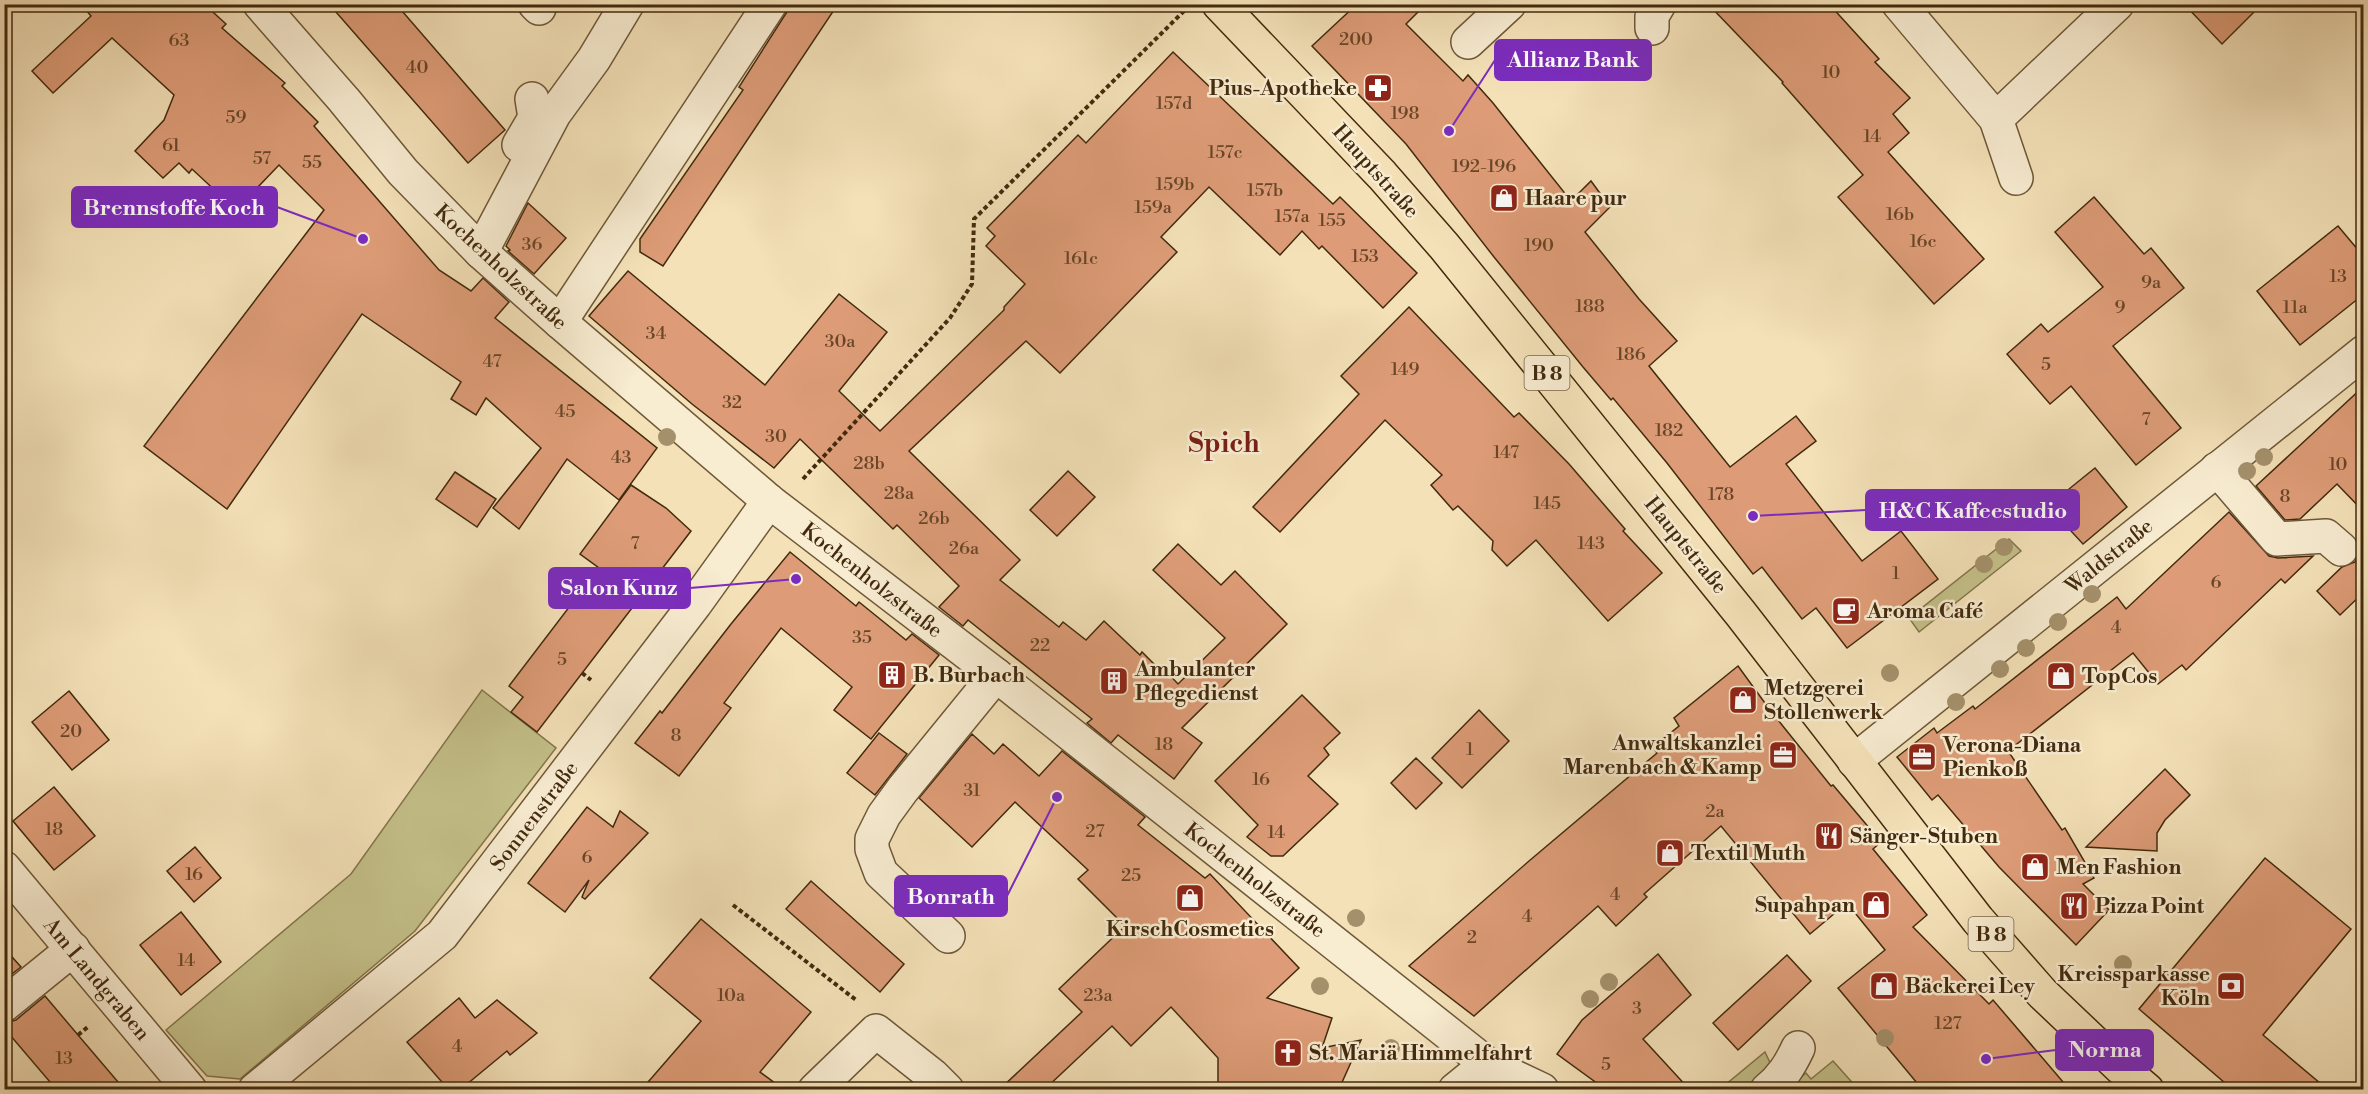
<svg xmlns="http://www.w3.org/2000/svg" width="2368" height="1094" viewBox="0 0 2368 1094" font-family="'Libre Bodoni',serif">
	<rect width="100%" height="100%" fill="#f4e1b8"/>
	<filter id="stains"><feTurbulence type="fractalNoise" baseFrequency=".00333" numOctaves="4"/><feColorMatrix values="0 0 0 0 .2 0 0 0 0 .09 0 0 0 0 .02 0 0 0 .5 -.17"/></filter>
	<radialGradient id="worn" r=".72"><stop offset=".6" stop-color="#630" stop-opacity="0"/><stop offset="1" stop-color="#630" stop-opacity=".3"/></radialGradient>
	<!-- green -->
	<g fill="#c4c089" stroke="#83754c" stroke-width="1.5">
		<polygon points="2009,539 2021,551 1919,632 1909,618"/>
		<polygon points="482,690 556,748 415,931 240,1079 207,1076 166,1030 351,874"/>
		<path d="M1765,1052L1772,1067C1761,1093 1743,1089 1719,1090Z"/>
		<polygon points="1833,1061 1858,1089 1786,1090 1806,1073 1811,1079"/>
	</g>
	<!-- building -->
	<g fill="#dd9c77" stroke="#422a0e" stroke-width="1.5">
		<polygon points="81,4 204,4 226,24 222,28 285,83 282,86 318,122 314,126 439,270 471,291 483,278 509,302 495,318 657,448 619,500 567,459 519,529 493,508 541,448 486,398 476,415 451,399 461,382 362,314 227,509 144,446 324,210 279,165 236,210 192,169 189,173 179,163 163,178 135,151 164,120 174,95 112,38 53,93 32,71 91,16"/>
		<polygon points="329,4 396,4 505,130 468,163"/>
		<polygon points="792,4 838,4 663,266 640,252 640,239 743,90 739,87"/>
		<polygon points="1357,4 1426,4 1406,24 1463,81 1468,75 1493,103 1571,201 1591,181 1610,207 1585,232 1639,299 1677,341 1649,366 1730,467 1796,416 1816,441 1786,464 1862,561 1901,531 1938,579 1847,648 1816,608 1802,619 1762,567 1753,574 1667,463 1613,398 1611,400 1583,367 1494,257 1406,144 1312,46"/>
		<polygon points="1708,4 1829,4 1879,59 1875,62 1910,98 1893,114 1909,133 1888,152 1984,259 1934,304 1838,197 1863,175 1782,83 1783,82"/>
		<polygon points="2184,4 2262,4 2222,44"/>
		<polygon points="1173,52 1333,204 1340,197 1417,273 1383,308 1322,246 1319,249 1302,231 1280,255 1209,187 1161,237 1177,252 1060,373 1026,341 909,451 1020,560 1000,580 1059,627 1063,622 1086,640 1104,621 1140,655 1142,652 1160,670 1162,667 1178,684 1225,638 1153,570 1178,544 1221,585 1235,571 1287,624 1182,728 1202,743 1174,779 1118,735 1111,743 1087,723 1092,719 968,620 963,626 939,607 959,586 897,525 893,529 800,439 774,468 692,404 589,316 628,271 765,385 839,294 887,332 839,391 880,431 1004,310 1004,307 1025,284 986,246 995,236 987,228 1078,135 1086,143"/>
		<polygon points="2094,197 2144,254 2151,248 2184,288 2113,346 2181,428 2136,465 2071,386 2050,404 2007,354 2041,324 2048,332 2103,287 2055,232"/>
		<polygon points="528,203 566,238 534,274 508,251 510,250 506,246"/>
		<polygon points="2338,226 2364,257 2364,294 2300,345 2257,291"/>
		<polygon points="1409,307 1514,417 1519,413 1569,464 1625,529 1623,531 1662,573 1608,621 1536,540 1507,566 1492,550 1493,541 1458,506 1453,510 1431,485 1442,475 1385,420 1280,532 1253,507 1359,394 1341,376"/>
		<polygon points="2364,386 2364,512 2337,484 2300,519 2285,520 2256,486"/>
		<polygon points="2095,468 2127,507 2083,544 2048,506"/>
		<polygon points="1068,471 1095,497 1057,536 1030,510"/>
		<polygon points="455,472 496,499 477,527 436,499"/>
		<polygon points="631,485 666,508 691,531 537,732 511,712 523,697 509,686 599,568 580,554"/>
		<polygon points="2229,512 2269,556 2278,558 2313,556 2285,583 2281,579 2186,670 2182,665 2158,684 2133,653 2008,751 2062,830 2065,828 2094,878 2083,884 2109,910 2076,945 1999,867 1938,795 1932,800 1897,757 1934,728 1937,733 1973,706 1975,709 2117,597 2126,609"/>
		<polygon points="2364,547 2364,592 2340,615 2317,591 2342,567 2355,562"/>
		<polygon points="790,552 856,606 859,602 906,640 912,634 939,655 871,739 834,710 852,687 781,628 724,703 731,708 679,776 635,743 660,711 662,713 731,624"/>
		<polygon points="1738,666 1770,710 1831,786 1833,785 1881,842 1873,849 1927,915 1913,927 1989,1004 1993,1000 2069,1089 1922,1089 1838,988 1885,950 1847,903 1810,934 1721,826 1644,894 1647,897 1616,926 1598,906 1474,1016 1409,966 1529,861 1657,753 1653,747 1679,726 1674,718"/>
		<polygon points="69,691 109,740 72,770 32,722"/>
		<polygon points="1302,695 1340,733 1324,748 1329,755 1308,776 1338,804 1283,856 1271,856 1247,837 1258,825 1215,781"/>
		<polygon points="1479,710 1509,741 1462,788 1432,758"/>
		<polygon points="879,733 907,754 875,795 847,773"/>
		<polygon points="972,734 994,754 1003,744 1039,776 1062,751 1145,817 1138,825 1205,878 1210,874 1299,968 1267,998 1332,1018 1322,1048 1361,1040 1339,1089 1218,1089 1218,1058 1171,1007 1131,1046 1112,1026 1045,1089 1000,1089 1082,1012 1059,989 1125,926 1078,879 1088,870 1015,802 972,847 919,798"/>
		<polygon points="1416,758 1442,783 1416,809 1391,783"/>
		<polygon points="2165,769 2190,795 2165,820 2157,833 2157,851 2086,847"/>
		<polygon points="54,787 95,836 54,870 13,821"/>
		<polygon points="587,807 613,827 620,811 648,833 585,899 582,897 589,880 565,912 528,883"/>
		<polygon points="195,847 221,878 194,902 167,871"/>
		<polygon points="2265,858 2351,929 2263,1035 2327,1089 2232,1089 2139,1009"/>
		<polygon points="811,881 904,964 880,992 786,909"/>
		<polygon points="181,912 221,962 181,995 140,945"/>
		<polygon points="701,919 811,1012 760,1072 783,1089 642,1089 701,1021 650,978"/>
		<polygon points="4,948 21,967 4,980"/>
		<polygon points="1658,954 1691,995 1643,1039 1689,1089 1605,1089 1557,1054 1582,1020"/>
		<polygon points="1787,955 1811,981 1738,1050 1713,1023"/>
		<polygon points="45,996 78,1035 124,1089 56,1089 4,1028 4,1023 16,1020"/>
		<polygon points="459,998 475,1018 497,1000 537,1033 510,1055 507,1051 461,1089 448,1089 407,1042"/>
	</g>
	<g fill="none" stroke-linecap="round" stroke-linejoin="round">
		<!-- minor casing -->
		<g stroke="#6e5838" stroke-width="36">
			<g id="minor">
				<polyline points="260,4 344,100 403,172 481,252 560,322 769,501 996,675 1487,1064 1542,1090"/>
				<polyline points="535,4 539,8"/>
				<polyline points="1899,4 1996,119 2016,178"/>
				<polyline points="1652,28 1652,16 1659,4"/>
				<polyline points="1468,42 1509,4"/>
				<polyline points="1996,119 2117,4"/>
				<polyline points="519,145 535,118 532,99"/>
				<polyline points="481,252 554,114 594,59 627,4"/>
				<polyline points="560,322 770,4"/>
				<polyline points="2217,469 2277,539 2326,536 2341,549"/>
				<polyline points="1854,761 2364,352"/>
				<polyline points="4,868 190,1090"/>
				<polyline points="948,936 881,873 872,849 872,839 884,815 903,789 996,675"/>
				<polyline points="4,1005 73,949"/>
				<polyline points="255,1090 442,935 695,604 769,501"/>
				<polyline points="815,1090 876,1031 933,1076 947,1090"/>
				<polyline points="1455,1090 1487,1064"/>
				<path d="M1767,1090C1782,1078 1790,1065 1798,1048"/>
			</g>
		</g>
		<!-- major casing -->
		<g stroke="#422a0e" stroke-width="36">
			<polyline id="major" points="1219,4 1382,175 1444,246 1741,614 1978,920 2042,993 2121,1068 2147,1090"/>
		</g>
		<!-- path -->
		<g stroke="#422a0e" stroke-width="4" stroke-dasharray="4.5 3" stroke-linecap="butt">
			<polyline points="803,479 950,318 972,284 974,219 1184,11"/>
			<polyline points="659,573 668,580"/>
			<polyline points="582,673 591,680"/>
			<polyline points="733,905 856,1000"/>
			<polyline points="78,1035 89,1026"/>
		</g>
		<!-- minor -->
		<use href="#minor" stroke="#f8ecd1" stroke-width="33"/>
		<!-- major -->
		<use href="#major" stroke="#f4e1b8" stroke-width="33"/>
	</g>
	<!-- trees -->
	<g fill="#a4916c">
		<circle cx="667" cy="437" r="9"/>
		<circle cx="2264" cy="457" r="9"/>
		<circle cx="2247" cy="471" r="9"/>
		<circle cx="2004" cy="547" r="9"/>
		<circle cx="1984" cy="564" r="9"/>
		<circle cx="2092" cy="594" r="9"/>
		<circle cx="2058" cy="622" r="9"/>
		<circle cx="2026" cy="648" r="9"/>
		<circle cx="2000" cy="669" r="9"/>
		<circle cx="1890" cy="673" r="9"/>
		<circle cx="1956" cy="702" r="9"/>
		<circle cx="1356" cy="918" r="9"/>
		<circle cx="2123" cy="964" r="9"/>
		<circle cx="1609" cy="982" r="9"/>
		<circle cx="1320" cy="986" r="9"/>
		<circle cx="1590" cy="999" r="9"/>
		<circle cx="1885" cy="1038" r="9"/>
		<circle cx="1391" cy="1048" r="9"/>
	</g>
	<!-- icons -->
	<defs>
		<g id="pharmacy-square" transform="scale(1.5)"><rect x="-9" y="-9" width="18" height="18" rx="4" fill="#8f2418" stroke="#f8ecd1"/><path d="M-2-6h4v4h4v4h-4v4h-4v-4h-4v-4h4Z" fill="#fff"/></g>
		<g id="shop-square" transform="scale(1.5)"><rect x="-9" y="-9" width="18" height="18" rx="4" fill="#8f2418" stroke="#f8ecd1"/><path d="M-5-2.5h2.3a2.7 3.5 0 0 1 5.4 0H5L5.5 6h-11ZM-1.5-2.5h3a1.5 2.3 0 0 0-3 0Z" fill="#fff"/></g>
		<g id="cafe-square" transform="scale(1.5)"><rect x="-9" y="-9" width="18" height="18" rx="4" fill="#8f2418" stroke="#f8ecd1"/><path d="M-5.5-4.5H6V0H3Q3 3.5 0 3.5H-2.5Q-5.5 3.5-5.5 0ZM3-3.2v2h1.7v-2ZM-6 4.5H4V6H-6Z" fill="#fff"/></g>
		<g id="building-square" transform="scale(1.5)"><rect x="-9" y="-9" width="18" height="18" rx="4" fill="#8f2418" stroke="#f8ecd1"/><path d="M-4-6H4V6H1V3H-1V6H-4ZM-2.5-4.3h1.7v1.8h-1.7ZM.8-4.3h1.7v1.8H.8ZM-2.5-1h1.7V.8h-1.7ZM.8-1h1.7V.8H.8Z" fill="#fff"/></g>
		<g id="office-square" transform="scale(1.5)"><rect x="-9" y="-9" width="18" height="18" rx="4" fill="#8f2418" stroke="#f8ecd1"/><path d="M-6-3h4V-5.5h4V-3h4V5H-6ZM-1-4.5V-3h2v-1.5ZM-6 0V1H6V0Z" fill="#fff"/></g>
		<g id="restaurant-square" transform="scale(1.5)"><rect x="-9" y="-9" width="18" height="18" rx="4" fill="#8f2418" stroke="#f8ecd1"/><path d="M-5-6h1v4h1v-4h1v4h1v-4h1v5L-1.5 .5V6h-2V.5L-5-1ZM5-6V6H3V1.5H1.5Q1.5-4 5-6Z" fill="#fff"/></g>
		<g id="bank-square" transform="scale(1.5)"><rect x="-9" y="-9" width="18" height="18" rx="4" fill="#8f2418" stroke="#f8ecd1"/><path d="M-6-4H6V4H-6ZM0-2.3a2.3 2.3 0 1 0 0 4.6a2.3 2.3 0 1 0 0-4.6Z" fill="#fff"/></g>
		<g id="church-square" transform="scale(1.5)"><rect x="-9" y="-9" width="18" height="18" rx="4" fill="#8f2418" stroke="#f8ecd1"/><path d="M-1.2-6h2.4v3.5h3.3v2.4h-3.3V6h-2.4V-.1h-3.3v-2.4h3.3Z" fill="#fff"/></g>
	</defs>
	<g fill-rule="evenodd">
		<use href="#pharmacy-square" x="1378" y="88"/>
		<use href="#shop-square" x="1504" y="198"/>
		<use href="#cafe-square" x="1846" y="611"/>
		<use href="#building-square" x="892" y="675"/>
		<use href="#shop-square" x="2061" y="676"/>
		<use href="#building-square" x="1114" y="681"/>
		<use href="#shop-square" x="1743" y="700"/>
		<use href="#office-square" x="1783" y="755"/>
		<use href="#office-square" x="1922" y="757"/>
		<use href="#restaurant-square" x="1829" y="836"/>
		<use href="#shop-square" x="1670" y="853"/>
		<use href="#shop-square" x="2035" y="867"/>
		<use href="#shop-square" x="1190" y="898"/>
		<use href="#shop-square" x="1876" y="905"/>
		<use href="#restaurant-square" x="2074" y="906"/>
		<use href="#shop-square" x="1884" y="986"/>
		<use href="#bank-square" x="2231" y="986"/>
		<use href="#church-square" x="1288" y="1053"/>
	</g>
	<g text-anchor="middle" stroke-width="5" stroke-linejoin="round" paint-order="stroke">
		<!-- number labels -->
		<g font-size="18" fill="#694628">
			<text x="1356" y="45">200</text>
			<text x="179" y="46">63</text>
			<text x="417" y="73">40</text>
			<text x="1831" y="78">10</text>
			<text x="1174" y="109">157d</text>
			<text x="1405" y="119">198</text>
			<text x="236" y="123">59</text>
			<text x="1872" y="142">14</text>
			<text x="171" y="151">61</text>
			<text x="1225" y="158">157c</text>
			<text x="262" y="164">57</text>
			<text x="312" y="168">55</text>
			<text x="1484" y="172">192-196</text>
			<text x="1175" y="190">159b</text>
			<text x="1265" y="196">157b</text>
			<text x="1153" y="213">159a</text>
			<text x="1900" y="220">16b</text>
			<text x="1292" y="222">157a</text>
			<text x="1332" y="226">155</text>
			<text x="1923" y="247">16c</text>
			<text x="532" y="250">36</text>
			<text x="1539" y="251">190</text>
			<text x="1365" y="262">153</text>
			<text x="1081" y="264">161c</text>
			<text x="2338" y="282">13</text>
			<text x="2151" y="288">9a</text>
			<text x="1590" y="312">188</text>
			<text x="2120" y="313">9</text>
			<text x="2295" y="313">11a</text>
			<text x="656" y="339">34</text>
			<text x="840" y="347">30a</text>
			<text x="1631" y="360">186</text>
			<text x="492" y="367">47</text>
			<text x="2046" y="370">5</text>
			<text x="1405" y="375">149</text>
			<text x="732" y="408">32</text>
			<text x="565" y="417">45</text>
			<text x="2146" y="425">7</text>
			<text x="1669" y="436">182</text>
			<text x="776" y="442">30</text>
			<text x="1506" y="458">147</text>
			<text x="621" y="463">43</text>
			<text x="869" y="469">28b</text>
			<text x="2338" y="470">10</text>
			<text x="899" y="499">28a</text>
			<text x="1721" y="500">178</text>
			<text x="2285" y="502">8</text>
			<text x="1547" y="509">145</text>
			<text x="934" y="524">26b</text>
			<text x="635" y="549">7</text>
			<text x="1591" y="549">143</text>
			<text x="964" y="554">26a</text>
			<text x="1896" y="579">1</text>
			<text x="2216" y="588">6</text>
			<text x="2116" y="633">4</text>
			<text x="862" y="643">35</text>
			<text x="1040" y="651">22</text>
			<text x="562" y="665">5</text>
			<text x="71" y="737">20</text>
			<text x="676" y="741">8</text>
			<text x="1164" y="750">18</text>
			<text x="1470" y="755">1</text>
			<text x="1261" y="785">16</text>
			<text x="972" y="796">31</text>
			<text x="1715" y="817">2a</text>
			<text x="54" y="835">18</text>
			<text x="1095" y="837">27</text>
			<text x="1276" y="838">14</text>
			<text x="587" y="863">6</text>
			<text x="194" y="880">16</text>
			<text x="1131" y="881">25</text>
			<text x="1615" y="900">4</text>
			<text x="1527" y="922">4</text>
			<text x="1472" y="943">2</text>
			<text x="186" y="966">14</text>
			<text x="731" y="1001">10a</text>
			<text x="1098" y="1001">23a</text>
			<text x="1637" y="1014">3</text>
			<text x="1948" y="1029">127</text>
			<text x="457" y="1052">4</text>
			<text x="64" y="1064">13</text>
			<text x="1606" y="1070">5</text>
		</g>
		<!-- shield labels -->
		<g fill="#f8ecd1" stroke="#796448" stroke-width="1.5">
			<rect x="1524.5" y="356" width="45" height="34" rx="4.5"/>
			<rect x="1968.5" y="917" width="45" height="34" rx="4.5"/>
		</g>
		<g font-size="20" font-weight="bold" fill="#422a0e">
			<text x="1547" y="380">B 8</text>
			<text x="1991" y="941">B 8</text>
		</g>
		<!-- poi labels -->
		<g font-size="21" font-weight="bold" fill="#422a0e" stroke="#f8ecd1" text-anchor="start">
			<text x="1357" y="95" text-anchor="end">Pius-Apotheke</text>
			<text x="1525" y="205">Haare pur</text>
			<text x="1867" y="618">Aroma Café</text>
			<text x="1135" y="676">Ambulanter<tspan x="1135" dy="24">Pflegedienst</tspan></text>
			<text x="913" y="682">B. Burbach</text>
			<text x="2082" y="683">TopCos</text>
			<text x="1764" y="695">Metzgerei<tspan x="1764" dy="24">Stollenwerk</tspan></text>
			<text x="1762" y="750" text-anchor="end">Anwaltskanzlei<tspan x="1762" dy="24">Marenbach &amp; Kamp</tspan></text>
			<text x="1943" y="752">Verona-Diana<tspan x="1943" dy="24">Pienkoß</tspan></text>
			<text x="1850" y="843">Sänger-Stuben</text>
			<text x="1691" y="860">Textil Muth</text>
			<text x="2056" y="874">Men Fashion</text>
			<text x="1855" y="912" text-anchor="end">Supahpan</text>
			<text x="2095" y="913">Pizza Point</text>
			<text x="1190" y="936" text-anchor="middle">KirschCosmetics</text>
			<text x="2210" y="981" text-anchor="end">Kreissparkasse<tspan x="2210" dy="24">Köln</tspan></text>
			<text x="1905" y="993">Bäckerei Ley</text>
			<text x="1309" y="1060">St. Mariä Himmelfahrt</text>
		</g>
		<!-- street labels -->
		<g font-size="21" fill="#422a0e" stroke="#f8ecd1">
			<text transform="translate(1376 171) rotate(48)" y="7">Hauptstraße</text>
			<text transform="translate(501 267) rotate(43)" y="7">Kochenholzstraße</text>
			<text transform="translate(1686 545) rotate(51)" y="7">Hauptstraße</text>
			<text transform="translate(2109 556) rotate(-39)" y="7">Waldstraße</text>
			<text transform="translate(872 580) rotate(38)" y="7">Kochenholzstraße</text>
			<text transform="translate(534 816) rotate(-53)" y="7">Sonnenstraße</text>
			<text transform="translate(1255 880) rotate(38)" y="7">Kochenholzstraße</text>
			<text transform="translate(97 979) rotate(50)" y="7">Am Landgraben</text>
		</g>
		<!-- district labels -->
		<g font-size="27" font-weight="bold" fill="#7a1f14" stroke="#f8ecd1">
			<text x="1224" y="452">Spich</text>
		</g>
	</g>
	<!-- callouts -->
	<path fill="none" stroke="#7b2cbf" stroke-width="2" d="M1449 131L1495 60M363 239L277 207M1753 516L1866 510M796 579L690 588M1057 797L1007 896M1986 1059L2056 1050"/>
	<g fill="#7b2cbf" stroke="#f8ecd1" stroke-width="2">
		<circle cx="1449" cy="131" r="6"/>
		<circle cx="363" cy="239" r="6"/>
		<circle cx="1753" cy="516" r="6"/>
		<circle cx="796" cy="579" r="6"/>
		<circle cx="1057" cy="797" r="6"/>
		<circle cx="1986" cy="1059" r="6"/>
	</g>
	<g fill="#7b2cbf" stroke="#7b2cbf" stroke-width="2">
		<rect x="1495" y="40" width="156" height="40" rx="6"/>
		<rect x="72" y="187" width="205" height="40" rx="6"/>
		<rect x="1866" y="490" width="213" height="40" rx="6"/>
		<rect x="549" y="568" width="141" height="40" rx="6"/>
		<rect x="895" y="876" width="112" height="40" rx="6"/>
		<rect x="2056" y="1030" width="97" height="40" rx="6"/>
	</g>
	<g font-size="22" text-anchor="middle" font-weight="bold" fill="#fff">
		<text x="1573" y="67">Allianz Bank</text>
		<text x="174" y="215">Brennstoffe Koch</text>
		<text x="1973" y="518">H&amp;C Kaffeestudio</text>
		<text x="619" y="595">Salon Kunz</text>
		<text x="951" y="904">Bonrath</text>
		<text x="2105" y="1057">Norma</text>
	</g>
	<!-- margin -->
	<rect width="2368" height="1094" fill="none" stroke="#f4e1b8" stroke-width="24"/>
	<rect x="6" y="6" width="2356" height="1082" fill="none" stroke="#422a0e" stroke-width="3"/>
	<rect x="12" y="12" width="2344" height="1070" fill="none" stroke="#422a0e" stroke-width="1.5"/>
	<rect width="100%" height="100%" filter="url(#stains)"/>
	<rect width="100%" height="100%" fill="url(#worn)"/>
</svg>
